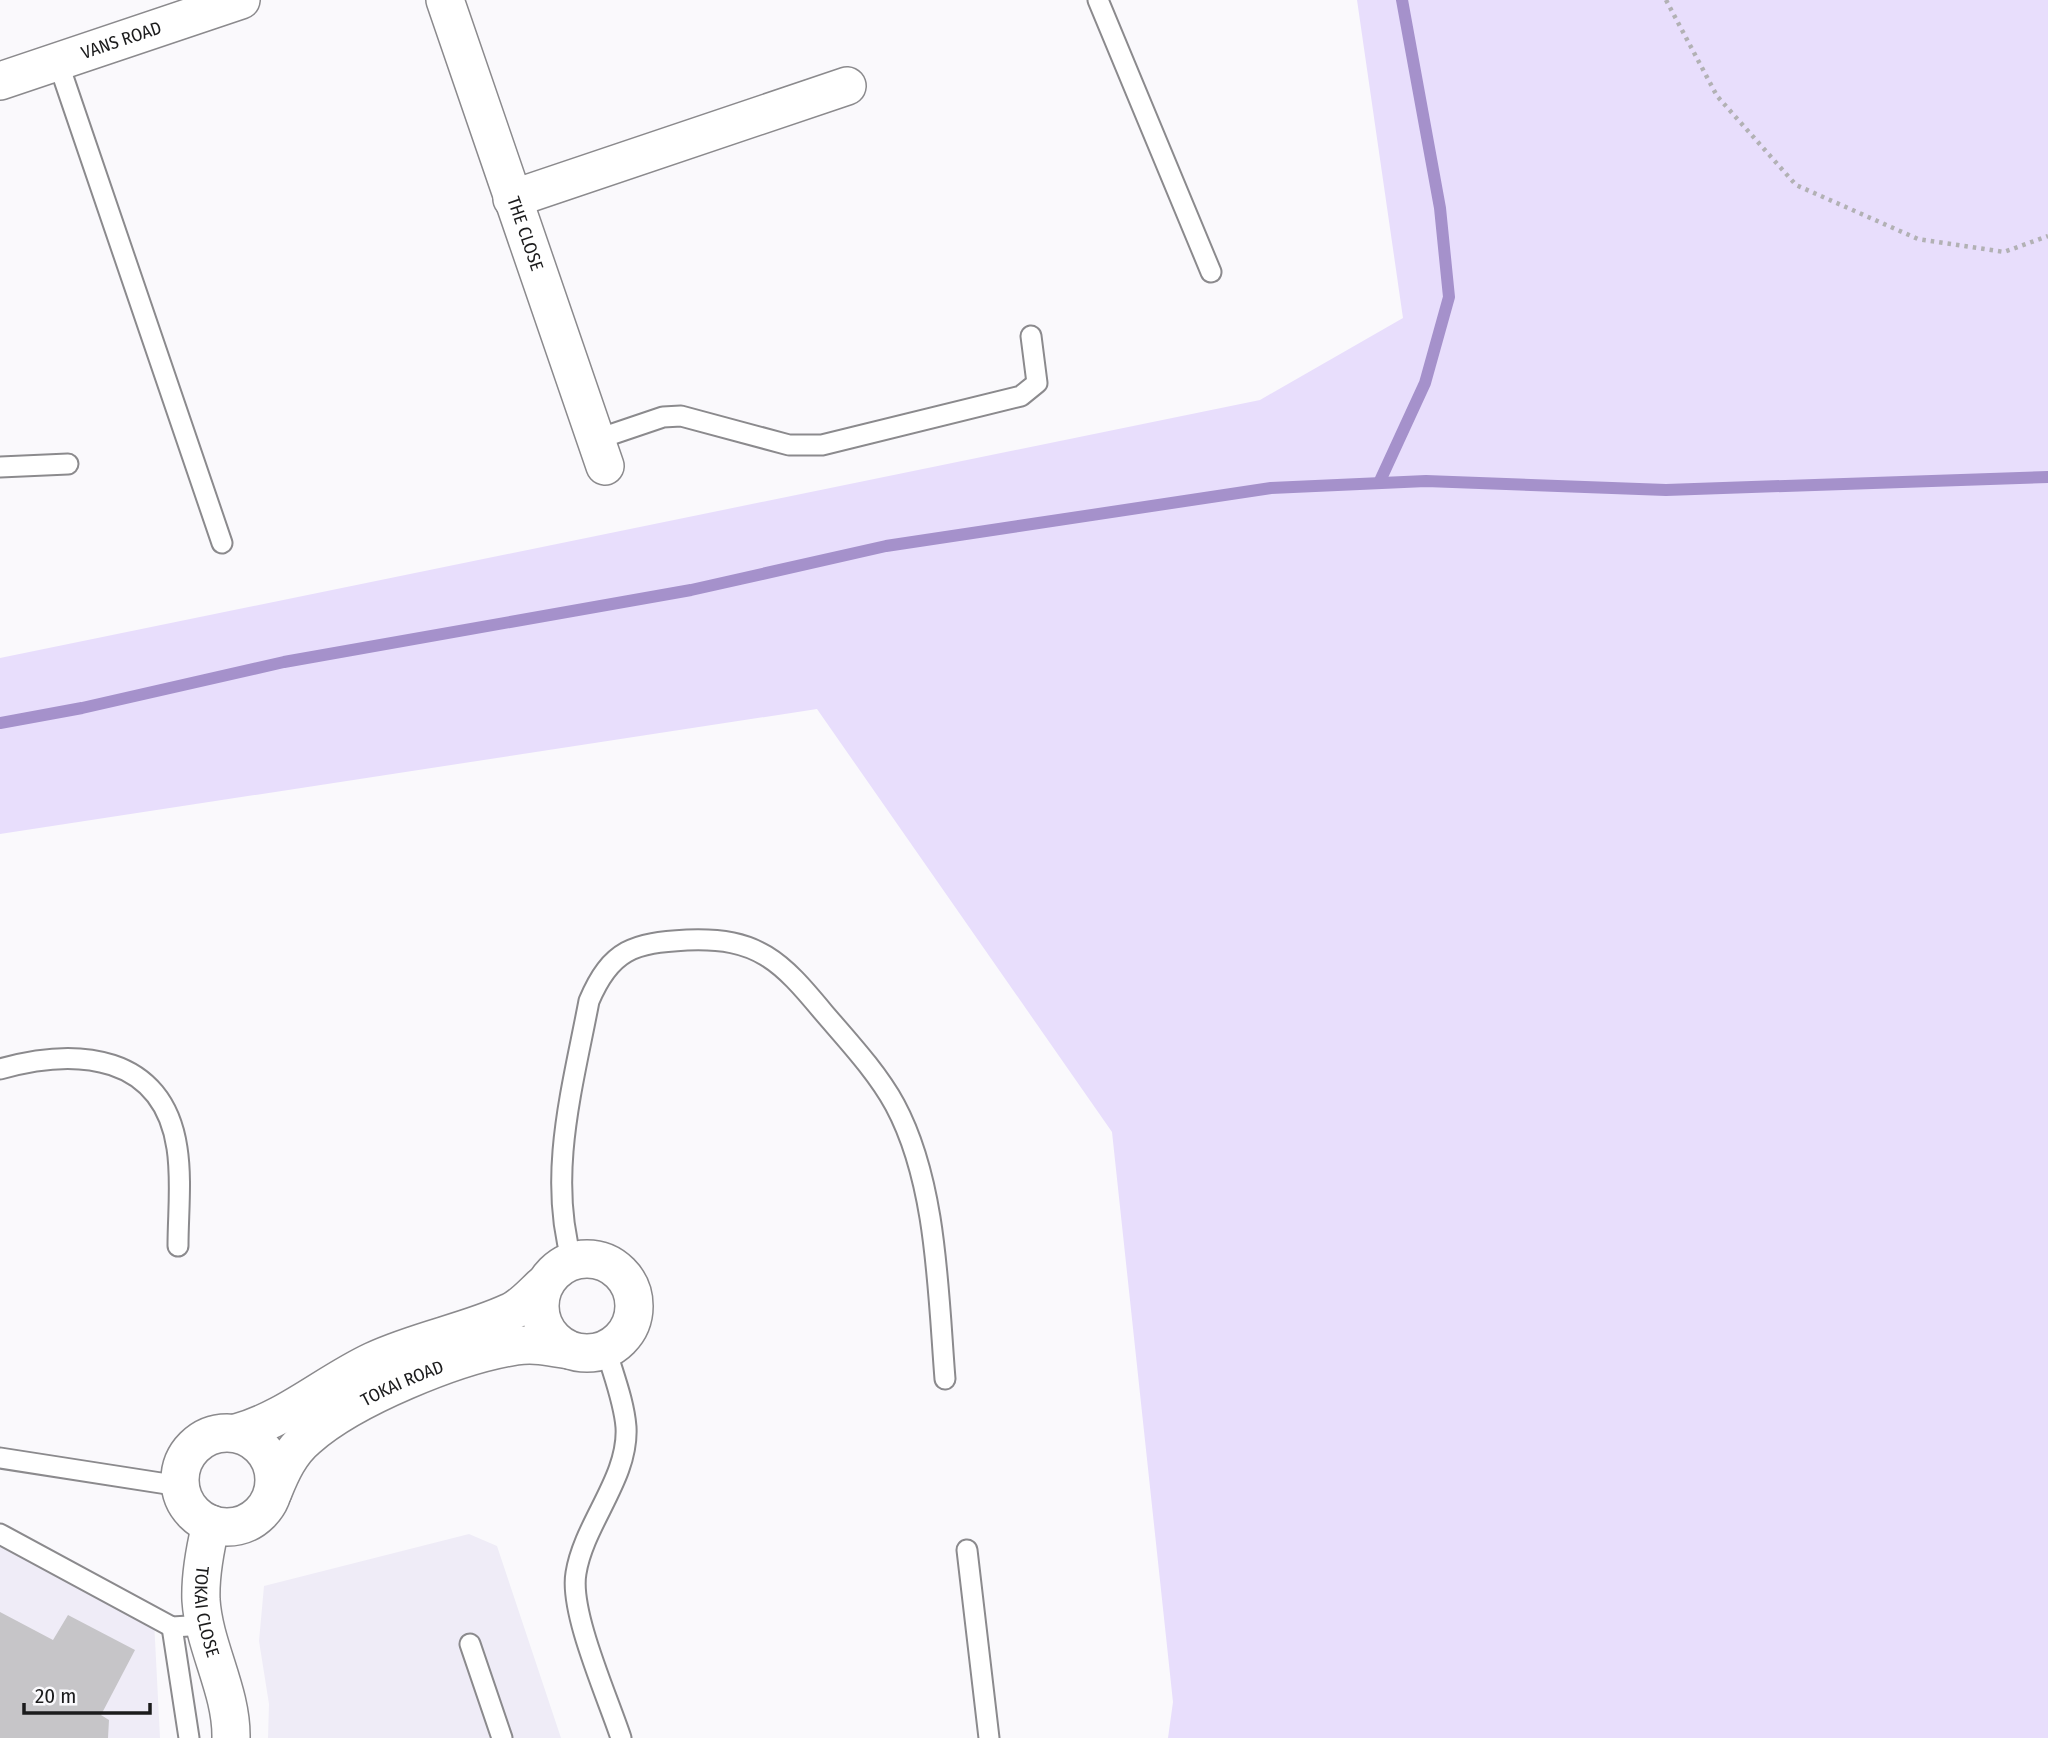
<svg xmlns="http://www.w3.org/2000/svg" width="2048" height="1738" viewBox="0 0 2048 1738" font-family="'Fira Sans Condensed',sans-serif">
	<rect width="100%" height="100%" fill="#faf9fc"/>
	<!-- built -->
	<g fill="#efecf7">
		<polygon points="0,1534 154,1620 160,1738 0,1738"/>
		<polygon points="469,1534 497,1546 561,1738 268,1738 269,1704 259,1641 264,1586"/>
	</g>
	<!-- green -->
	<polygon fill="#e8defc" points="1357,0 2048,0 2048,1738 1168,1738 1173,1702 1112,1132 817,709 0,834 0,658 1260,400 1403,318"/>
	<g fill="none" stroke-linecap="round" stroke-linejoin="round">
		<!-- stream -->
		<g stroke="#a591cb" stroke-width="12">
			<polyline points="1379,483 1425,383 1449,297 1440,208 1402,0"/>
			<polyline points="0,723 82,708 284,662 691,590 886,546 1271,488 1426,481 1666,490 2048,477"/>
		</g>
	</g>
	<!-- building -->
	<polygon fill="#c6c5c8" points="0,1612 53,1640 68,1615 135,1650 101,1715 109,1720 108,1738 0,1738"/>
	<g fill="none" stroke-linecap="round" stroke-linejoin="round">
		<!-- service casing -->
		<g stroke="#8b8a8d" stroke-width="23">
			<g id="service">
				<polyline points="1098,0 1211,272"/>
				<polyline points="58,62 222,543"/>
				<polyline points="595,440 663,417 681,416 789,445 822,445 1021,396 1037,383 1031,336"/>
				<polyline points="0,467 68,464"/>
				<path d="M0,1069C77,1047 163,1054 177,1148C182,1180 178,1214 178,1246"/>
				<path d="M572,1261C547,1175 573,1086 589,1001C611,949 634,943 687,940C758,937 781,961 824,1013C848,1041 877,1072 895,1105C937,1183 938,1292 945,1379"/>
				<path d="M606,1349C613,1374 624,1401 626,1427C629,1478 584,1523 576,1573C569,1612 608,1698 621,1738"/>
				<polyline points="0,1458 180,1486"/>
				<polyline points="0,1534 172,1627 206,1625"/>
				<polyline points="967,1550 989,1738"/>
				<polyline points="172,1627 189,1738"/>
				<polyline points="470,1644 502,1738"/>
			</g>
		</g>
		<!-- minor casing -->
		<g stroke="#8b8a8d" stroke-width="40">
			<g id="minor">
				<path id="s1" d="M445,0L605,466"/>
				<path id="s2" d="M0,81L241,0"/>
				<polyline points="512,199 847,86"/>
				<circle cx="587" cy="1306" r="47"/>
				<path d="M236,1433C287,1419 326,1383 373,1361C418,1340 467,1332 510,1312C522,1307 534,1293 543,1285"/>
				<circle cx="227" cy="1480" r="47"/>
				<path id="s3" d="M273,1492C281,1472 290,1452 307,1438C352,1398 457,1355 516,1346C534,1343 552,1347 569,1350"/>
				<path id="s4" d="M211,1524C205,1549 200,1574 201,1600C204,1647 232,1691 231,1738"/>
			</g>
		</g>
		<!-- path -->
		<polyline stroke="#b2b1b4" stroke-width="4.5" stroke-dasharray="3.5 5" stroke-linecap="butt" points="1666,0 1717,96 1796,185 1918,239 2004,252 2048,236"/>
		<!-- service -->
		<use href="#service" stroke="#fff" stroke-width="19"/>
		<!-- minor -->
		<use href="#minor" stroke="#fff" stroke-width="37"/>
	</g>
	<g text-anchor="middle" stroke-width="5" stroke-linejoin="round" paint-order="stroke">
		<!-- street labels -->
		<g font-size="18" fill="#1b1b1c" stroke="#faf9fc">
			<text dy="6" stroke="none"><textPath href="#s2" startOffset="128">VANS ROAD</textPath></text>
			<text dy="6" stroke="none"><textPath href="#s1" startOffset="247">THE CLOSE</textPath></text>
			<text dy="6" stroke="none"><textPath href="#s3" startOffset="175">TOKAI ROAD</textPath></text>
			<text dy="6" stroke="none"><textPath href="#s4" startOffset="89">TOKAI CLOSE</textPath></text>
		</g>
	</g>
	<!-- scale -->
	<path d="M24 1703v10h126v-10" fill="none" stroke="#1b1b1c" stroke-width="3.5"/>
	<text x="35" y="1703" font-size="21" fill="#1b1b1c" stroke="#faf9fc" stroke-width="5" paint-order="stroke">20 m</text>
</svg>
